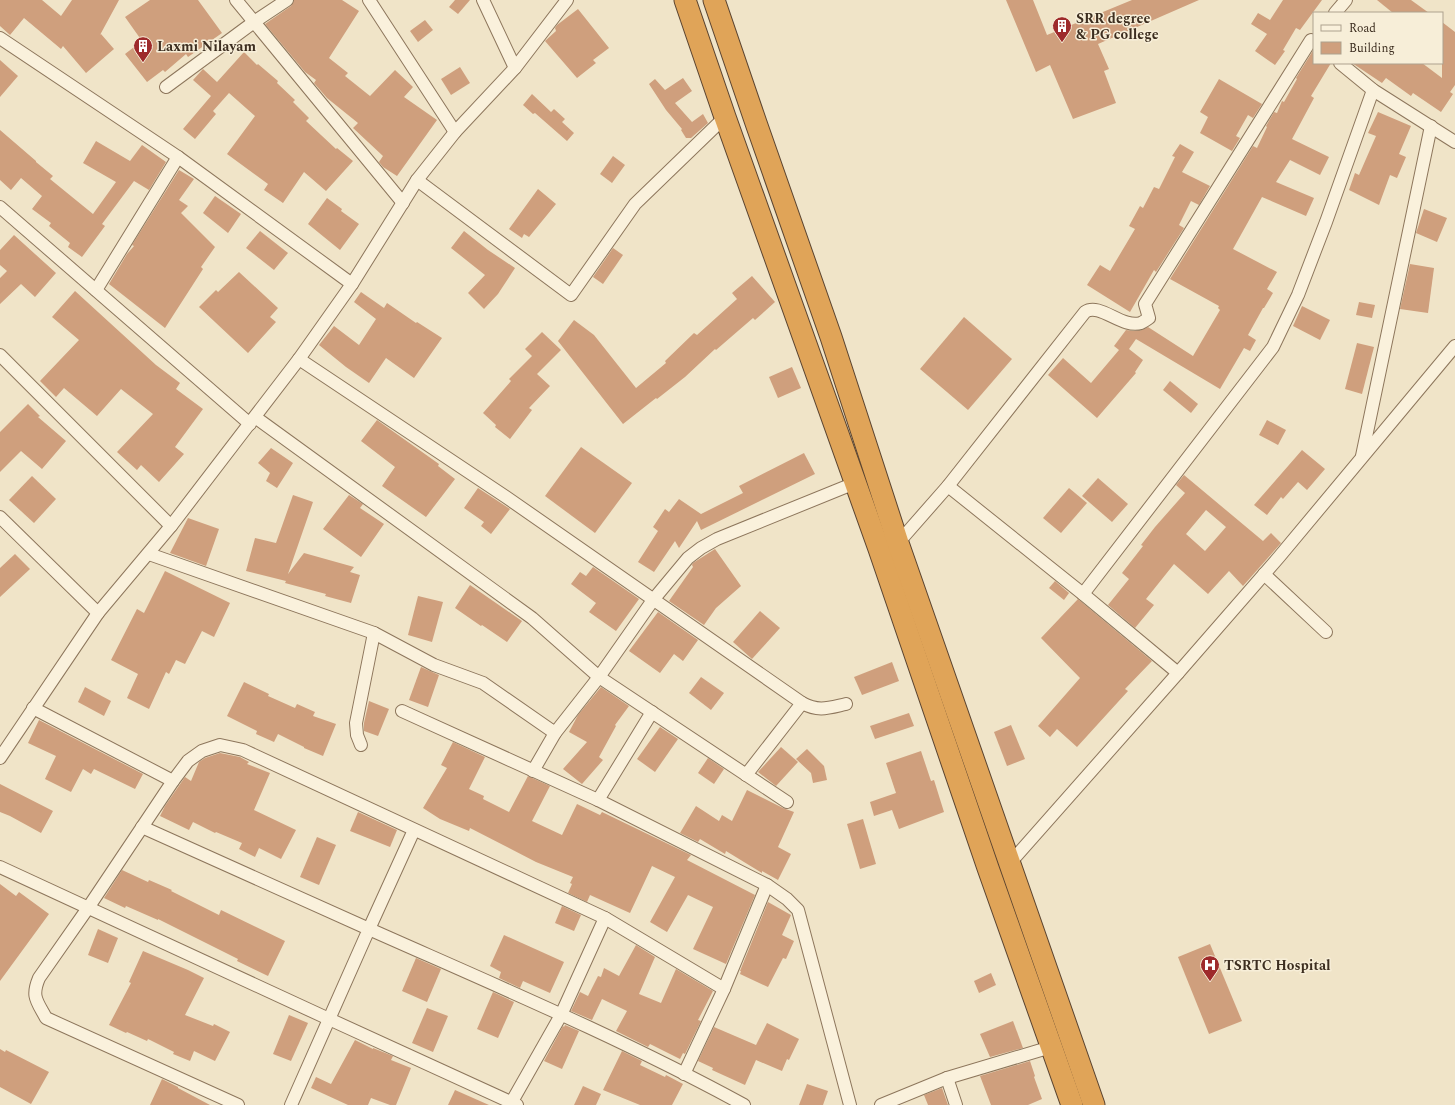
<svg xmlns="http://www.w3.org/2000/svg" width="1455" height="1105" viewBox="0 0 1455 1105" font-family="Spectral,serif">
	<rect width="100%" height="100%" fill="#f0e4c8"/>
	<!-- building -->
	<g fill="#cf9f7d" fill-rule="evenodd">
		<polygon points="0,0 42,0 61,16 72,0 119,0 100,35 101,34 114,49 86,73 63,46 61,49 24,18 10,35 0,26"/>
		<polygon points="150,0 198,0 222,33 188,57 186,54 165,72 163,70 147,82 125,54 142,41 125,17"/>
		<polygon points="294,0 342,0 359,11 329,58 348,73 345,76 370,96 395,70 413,87 404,97 437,120 397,176 383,167 379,162 383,156 353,128 358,123 327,98 314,83 316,80 305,72 265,24 291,6"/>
		<polygon points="455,0 470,0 458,14 449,7"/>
		<polygon points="1006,0 1033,0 1047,35 1132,0 1199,0 1098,44 1109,69 1104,71 1116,103 1073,119 1050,65 1036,72"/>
		<polygon points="1283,0 1322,0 1300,30 1296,28 1283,50 1285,51 1275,65 1255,51 1267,34 1251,24 1258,13 1270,20"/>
		<polygon points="1377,0 1411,0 1429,13 1393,13"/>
		<polygon points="578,9 609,48 593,60 596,63 577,78 545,41 556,31 555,28 557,25"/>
		<polygon points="425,20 433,30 418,42 410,31"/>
		<polygon points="1442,22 1455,32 1455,85 1450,92 1453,94 1441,112 1413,93 1411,96 1386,78 1382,83 1352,63 1422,63 1442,78"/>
		<polygon points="1314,49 1314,63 1331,63 1311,96 1314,98 1292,139 1329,157 1320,175 1290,160 1276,182 1314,198 1306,216 1262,197 1233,249 1277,272 1267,289 1273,293 1264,308 1263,308 1248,335 1256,340 1250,351 1244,348 1220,389 1136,339 1129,349 1143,360 1135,372 1136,373 1097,418 1048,375 1063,358 1091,383 1119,350 1114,346 1126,330 1134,331 1142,330 1148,327 1193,356 1220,310 1218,308 1219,306 1170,279 1253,146 1257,148 1267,127 1266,126 1274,112 1277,113 1282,101 1284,102 1297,79 1296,78"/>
		<polygon points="244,52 257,65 258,64 278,81 277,83 295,100 293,102 309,118 306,121 336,149 337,148 353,161 326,191 304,172 283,203 264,190 268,184 227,154 255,116 229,93 213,111 216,114 195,139 183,129 211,96 193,80 203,69 217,82"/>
		<polygon points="0,60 18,76 0,97"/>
		<polygon points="460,67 470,83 451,95 441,79"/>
		<polygon points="683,78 692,91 675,103 692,122 703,114 708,123 691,138 686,138 681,130 682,129 666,110 649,84 655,79 665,90"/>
		<polygon points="1219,79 1262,104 1253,118 1248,115 1236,136 1240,138 1232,151 1200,133 1208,117 1200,112"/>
		<polygon points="532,94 551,112 554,109 565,119 562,122 574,133 567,141 535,113 533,114 523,105"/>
		<polygon points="1378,112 1411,126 1399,154 1406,157 1397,178 1390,175 1379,205 1349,190 1355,173 1359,175 1376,136 1368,133"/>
		<polygon points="0,130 36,161 36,162 53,176 50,179 93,214 116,182 83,163 96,141 130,161 142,145 166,162 149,190 134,181 102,224 105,226 82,257 68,247 70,243 49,226 51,223 32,209 42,196 21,178 11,190 0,180"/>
		<polygon points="1180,144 1194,152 1182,172 1210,186 1199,205 1191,201 1179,225 1184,228 1156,272 1154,270 1130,312 1087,285 1100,265 1110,271 1135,229 1129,226 1140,206 1143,208 1154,187 1159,189 1175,157 1172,156"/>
		<polygon points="613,156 625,165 612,183 600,174"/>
		<polygon points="179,170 194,179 179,200 188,206 181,213 215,247 201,267 203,269 165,328 109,284 127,254 134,246 132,245"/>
		<polygon points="538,189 556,204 529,237 524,234 522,238 509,229"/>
		<polygon points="215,196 241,214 228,233 203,213"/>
		<polygon points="327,198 342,209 341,211 359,224 340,250 308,224"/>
		<polygon points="1424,209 1447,218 1437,242 1416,233"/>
		<polygon points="260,231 288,253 274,270 246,248"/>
		<polygon points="464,231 488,250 515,268 498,294 484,309 468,293 485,275 451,248"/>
		<polygon points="14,235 56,273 35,297 21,284 0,304 0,278 7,271 0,265 0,250"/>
		<polygon points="613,248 623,255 603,284 593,277"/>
		<polygon points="1410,264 1434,268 1428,313 1400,309"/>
		<polygon points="239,272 278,308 270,317 276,322 248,353 199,307 216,290 218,292"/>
		<polygon points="752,276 775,302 755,320 753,318 716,350 715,349 685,377 657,399 656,398 623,424 558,341 574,320 594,335 636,388 666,363 665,361 694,333 697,335 737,299 732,293"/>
		<polygon points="75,291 156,365 180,383 176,389 203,409 175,447 184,454 159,482 141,465 137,470 117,452 153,414 121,389 97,416 64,388 56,397 40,381 79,340 52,317"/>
		<polygon points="361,292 384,308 387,303 416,323 417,322 442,338 414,378 386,358 369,383 346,367 319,345 334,326 359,345 376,319 354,302"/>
		<polygon points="1359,302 1375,305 1372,318 1356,315"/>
		<polygon points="1302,306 1330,320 1320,340 1293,326"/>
		<polygon points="964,317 1012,359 968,410 920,369"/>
		<polygon points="542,332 561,350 537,374 550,386 529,408 532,410 510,439 495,427 496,425 483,413 511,381 509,379 532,356 525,349"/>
		<polygon points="1357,343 1374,347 1362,394 1345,389"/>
		<polygon points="792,367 801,388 778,398 769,377"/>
		<polygon points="1170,381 1198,404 1191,413 1163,390"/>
		<polygon points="28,404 40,416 38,417 66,441 42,469 21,451 0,472 0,432"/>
		<polygon points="377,420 439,464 438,466 455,479 426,517 382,486 395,467 361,441"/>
		<polygon points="1267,420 1286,430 1278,445 1259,435"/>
		<polygon points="581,447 632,483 595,533 545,496"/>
		<polygon points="271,448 293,463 277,488 266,481 270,473 258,463"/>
		<polygon points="1302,450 1325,469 1307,490 1298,482 1283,499 1281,497 1267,515 1254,505"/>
		<polygon points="804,453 815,474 701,530 697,521 679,548 675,541 654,572 638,562 658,531 653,527 665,509 669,512 679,499 701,514 743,493 739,486"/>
		<path d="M1184,475L1263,541L1271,533L1281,543L1243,586L1229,571L1208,594L1174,564L1146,599L1154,605L1135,628L1108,605L1129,579L1122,573L1143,546L1141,545L1155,527L1185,493L1176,485ZM1206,510L1226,527L1205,551L1186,534Z"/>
		<polygon points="32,476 56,499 34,523 9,500"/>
		<polygon points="1098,478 1128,504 1112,522 1082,496"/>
		<polygon points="478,488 510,509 491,534 481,526 484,522 464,508"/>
		<polygon points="1069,488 1087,503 1061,533 1043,518"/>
		<polygon points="293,495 313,502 288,574 304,553 354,567 350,572 360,575 351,603 325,596 326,594 285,583 286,581 246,571 255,538 276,543"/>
		<polygon points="349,495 363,504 360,508 384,524 361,557 323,529"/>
		<polygon points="188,518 219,529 206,566 170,553"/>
		<polygon points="715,549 741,586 716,608 704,625 669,601 693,567 692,565 693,563"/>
		<polygon points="15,554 30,569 0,597 0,568"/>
		<polygon points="593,567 639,599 616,631 589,612 596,603 571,584 580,572 586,576"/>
		<polygon points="165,571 230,603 214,637 202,631 185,664 176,660 169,674 166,672 149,709 127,698 138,674 111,660 137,609 144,613"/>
		<polygon points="1055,581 1069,593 1064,600 1049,588"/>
		<polygon points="470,585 522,621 507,642 482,625 481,626 455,608"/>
		<polygon points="418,596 443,602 432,642 408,635"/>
		<polygon points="1078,599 1152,661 1125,689 1128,691 1077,747 1057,729 1050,737 1038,726 1080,678 1041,638"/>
		<polygon points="760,611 780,628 752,659 733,642"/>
		<polygon points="658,612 698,640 683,661 674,654 660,673 629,651"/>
		<polygon points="892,662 899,681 862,695 854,677"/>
		<polygon points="421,667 439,675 428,707 409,700"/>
		<polygon points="701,677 724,693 711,710 689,693"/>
		<polygon points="244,682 269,694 268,696 295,708 297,704 315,712 313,716 336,724 323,756 304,748 304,747 278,734 274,742 256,734 257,731 227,716"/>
		<polygon points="85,687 111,701 104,716 78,702"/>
		<polygon points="601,687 629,706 615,725 616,726 599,757 603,760 582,784 563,769 587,742 569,732 578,715"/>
		<polygon points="369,701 389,709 378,736 364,731 364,723"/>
		<polygon points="909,713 914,726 875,739 870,726"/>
		<polygon points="39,720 143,774 135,789 94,769 91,774 83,769 71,792 45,779 56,756 28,743"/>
		<polygon points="1011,725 1025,759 1007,766 994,732"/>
		<polygon points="660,727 678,739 655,772 637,759"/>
		<polygon points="453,742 485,757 469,789 484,796 483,799 509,812 528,776 550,786 532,821 562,835 577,804 600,815 602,812 691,855 687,860 755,895 726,964 693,949 713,907 688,895 667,932 650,922 675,877 652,866 630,913 590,895 587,902 568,893 572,884 570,883 573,877 536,862 470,828 469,831 440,819 423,808 447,768 441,765"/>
		<polygon points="781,747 798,762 776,786 758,772"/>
		<polygon points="807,749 824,766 827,780 813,783 811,773 796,759"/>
		<polygon points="921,751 931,781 934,780 944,812 899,829 892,810 874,816 870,802 896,793 886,763"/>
		<polygon points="220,753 240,757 249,762 247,764 270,773 254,810 296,830 281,859 259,848 255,857 239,849 242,843 216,832 215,833 193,822 189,830 160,816 165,806 185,777 191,781 199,762 205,758"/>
		<polygon points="708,758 724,769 714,784 698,773"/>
		<polygon points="0,784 53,811 41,833 10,816 0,812"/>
		<polygon points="747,790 783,808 794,812 778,847 791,854 778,880 762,871 762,873 726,851 725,854 700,839 698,842 680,833 696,806 719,821 722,815 732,821"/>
		<polygon points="358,812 397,830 390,847 350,831"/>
		<polygon points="863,819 876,864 860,869 847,824"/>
		<polygon points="317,837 336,845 319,885 300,877"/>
		<polygon points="122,870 148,882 149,880 172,890 171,891 219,915 221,910 285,941 268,976 237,961 238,959 158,919 158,920 126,906 125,908 104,898"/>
		<polygon points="0,884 16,896 19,892 49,914 0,981"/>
		<polygon points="768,902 791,915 782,935 794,941 786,959 783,958 768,987 740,974 741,971 740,971"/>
		<polygon points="562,906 581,915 574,931 555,923"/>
		<polygon points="98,929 118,938 108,963 88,955"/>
		<polygon points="504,935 564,962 550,993 523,981 520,988 499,978 501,972 490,966"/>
		<polygon points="1210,944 1242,1021 1209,1034 1178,957"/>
		<polygon points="636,945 655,957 639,994 661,1003 676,969 713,991 698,1020 701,1021 685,1054 683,1053 680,1059 650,1044 648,1047 616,1031 627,1011 602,999 592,1020 571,1011 580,992 588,996 598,976 601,977 604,968 619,976"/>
		<polygon points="143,951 188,970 204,978 185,1015 213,1026 214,1024 230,1032 215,1061 194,1051 190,1061 173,1054 174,1052 148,1039 147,1041 127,1032 126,1033 109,1025 131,983 129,982"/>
		<polygon points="416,958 441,969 427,1002 402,991"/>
		<polygon points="991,973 996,985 979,993 974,981"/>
		<polygon points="493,992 514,1002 498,1038 477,1029"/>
		<polygon points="427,1008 448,1016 433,1052 412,1043"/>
		<polygon points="289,1015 308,1023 291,1061 273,1054"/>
		<polygon points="1013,1021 1023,1048 990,1057 980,1034"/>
		<polygon points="767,1023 799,1039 789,1060 787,1059 782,1071 756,1060 745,1085 712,1070 713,1068 698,1061 714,1027 756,1045"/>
		<polygon points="565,1025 579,1031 562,1069 544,1061 563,1026 564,1027"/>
		<polygon points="355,1040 373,1049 373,1048 393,1056 391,1060 411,1068 396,1105 390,1105 371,1098 368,1105 348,1105 311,1088 316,1077 331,1084"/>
		<polygon points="0,1049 5,1052 6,1050 49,1072 31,1104 0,1087"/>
		<polygon points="622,1051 642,1061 640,1065 665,1077 666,1075 683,1084 672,1105 640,1105 603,1090"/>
		<polygon points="1030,1061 1035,1076 1034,1077 1042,1099 1028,1105 991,1105 980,1076"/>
		<polygon points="162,1079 178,1087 178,1088 210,1105 150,1105"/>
		<polygon points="807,1084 828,1091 823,1105 799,1105"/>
		<polygon points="583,1086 601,1094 596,1105 574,1105"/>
		<polygon points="942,1088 948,1105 928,1105 924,1095"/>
		<polygon points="455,1090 489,1105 448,1105"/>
	</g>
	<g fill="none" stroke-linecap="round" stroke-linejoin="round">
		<!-- street casing -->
		<g stroke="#8d765c" stroke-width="14">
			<g id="street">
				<polyline points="236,0 403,203"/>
				<polyline points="369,0 455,132"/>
				<polyline points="483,0 515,68"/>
				<polyline points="1335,13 1346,0"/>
				<polyline points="0,38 178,157 352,284"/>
				<polyline points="1340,63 1373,90 1455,142"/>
				<polyline points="166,87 254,22 287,0"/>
				<polyline points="417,180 571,295 635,204 725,117"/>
				<polyline points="0,207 250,424"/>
				<polyline points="96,290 178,157"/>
				<polyline points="0,355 171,526"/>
				<path d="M299,359L506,497L802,703C819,712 828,708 846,704"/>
				<polyline points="255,417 532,618 599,677 787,802"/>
				<polyline points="1362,456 1431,126"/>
				<polyline points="948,486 1083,594 1178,673"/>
				<polyline points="0,517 98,613"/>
				<path d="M898,543L948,486L1085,312C1100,302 1122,329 1141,323C1143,322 1146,320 1149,318L1145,304L1311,40"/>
				<polyline points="149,554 374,633 434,665 483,683 555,733 599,677 653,600 688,558 701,548 717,539 855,483"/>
				<polyline points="1264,574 1326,632"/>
				<polyline points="1083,594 1273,347 1298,295 1326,222 1373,90"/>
				<polyline points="33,708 173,781 188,761 202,751 220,745 243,750 605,918 724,989"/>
				<polyline points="402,711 598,800 767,885 787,899 798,910 850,1105"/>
				<polyline points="361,745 357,735 356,723 374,633"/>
				<polyline points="0,758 98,613 171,526 299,359 352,284 417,180 455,132 515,68 567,0"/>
				<polyline points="533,771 555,733"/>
				<polyline points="746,775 802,703"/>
				<path d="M173,781L88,908L39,978C31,997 37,1001 46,1018L238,1105"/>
				<polyline points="598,800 652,712"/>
				<polyline points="142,827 369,929 291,1105"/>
				<path d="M414,830L369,929C495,985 623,1039 744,1105"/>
				<polyline points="1010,863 1178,673 1279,557 1455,346"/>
				<polyline points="0,867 329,1019 517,1105"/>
				<polyline points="684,1074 724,989 767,885"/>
				<polyline points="947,1078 956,1105"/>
				<polyline points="510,1105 561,1015 605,918"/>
				<polyline points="881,1105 947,1078 1051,1047"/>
			</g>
		</g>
		<!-- highway casing -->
		<g stroke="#5b4430" stroke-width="23">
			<g id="highway">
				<polyline points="685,0 725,117 879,549 988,868 1072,1105"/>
				<polyline points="714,0 756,123 831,337 898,543 1094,1105"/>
			</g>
		</g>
		<!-- street -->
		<use href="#street" stroke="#faf1dc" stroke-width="12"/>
		<!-- highway -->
		<use href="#highway" stroke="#e0a458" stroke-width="21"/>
	</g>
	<!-- icons -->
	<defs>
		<g id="building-pin" transform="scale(1)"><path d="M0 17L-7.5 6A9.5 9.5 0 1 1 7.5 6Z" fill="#9e2a2b" stroke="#f7eed8"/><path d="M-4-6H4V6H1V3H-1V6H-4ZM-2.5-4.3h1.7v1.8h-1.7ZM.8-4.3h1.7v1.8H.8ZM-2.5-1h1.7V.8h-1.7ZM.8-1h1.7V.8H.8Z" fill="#fff"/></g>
		<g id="hospital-pin" transform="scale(1)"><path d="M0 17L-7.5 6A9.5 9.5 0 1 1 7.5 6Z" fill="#9e2a2b" stroke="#f7eed8"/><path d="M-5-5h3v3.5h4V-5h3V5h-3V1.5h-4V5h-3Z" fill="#fff"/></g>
	</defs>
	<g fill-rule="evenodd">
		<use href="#building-pin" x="1062" y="26"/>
		<use href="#building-pin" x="143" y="46"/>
		<use href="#hospital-pin" x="1210" y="965"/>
	</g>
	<g text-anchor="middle" stroke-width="3" stroke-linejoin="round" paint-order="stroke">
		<!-- poi labels -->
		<g font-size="14" font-weight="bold" fill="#3d2e20" stroke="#f7eed8" text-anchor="start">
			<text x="1076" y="23">SRR degree<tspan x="1076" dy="16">&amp; PG college</tspan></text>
			<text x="157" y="51">Laxmi Nilayam</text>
			<text x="1224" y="970">TSRTC Hospital</text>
		</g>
	</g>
	<!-- legend -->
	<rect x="1313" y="12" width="130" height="52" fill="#f7eed8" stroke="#ada18e"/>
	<rect x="1321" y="25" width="20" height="6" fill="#faf1dc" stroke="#ada18e"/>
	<text x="1349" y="32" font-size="12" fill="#3d2e20">Road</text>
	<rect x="1321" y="42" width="20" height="12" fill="#cf9f7d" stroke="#ada18e"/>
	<text x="1349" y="52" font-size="12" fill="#3d2e20">Building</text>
</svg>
